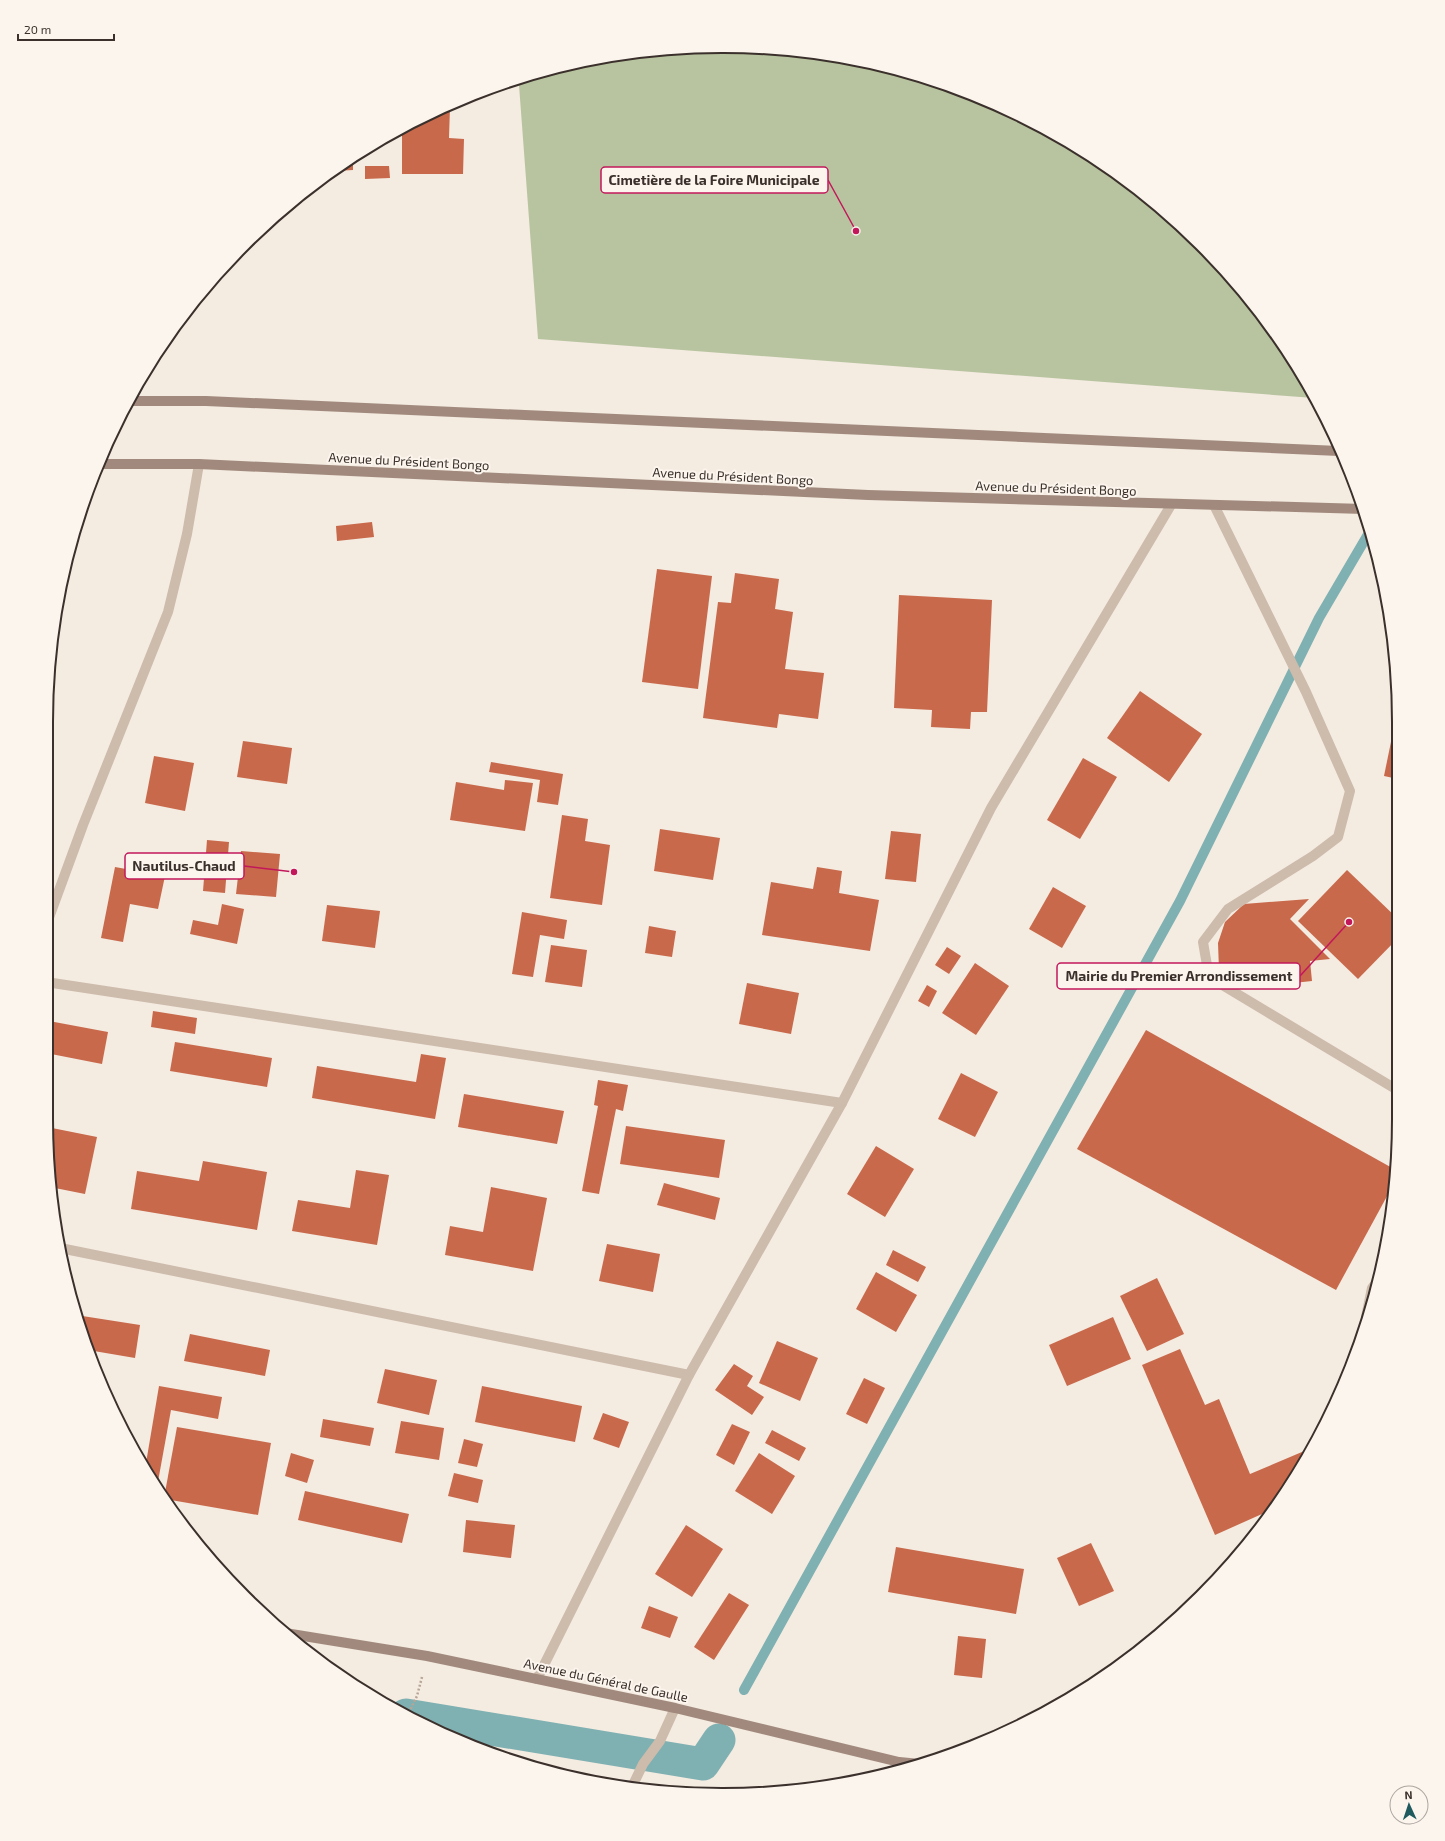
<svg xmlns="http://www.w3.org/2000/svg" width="1445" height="1841" viewBox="0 0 1445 1841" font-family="'Exo 2',sans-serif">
	<rect width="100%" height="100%" fill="#f4ebe1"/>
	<!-- green -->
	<polygon fill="#b8c4a0" points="767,47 897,69 1022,116 1134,186 1231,276 1308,384 1314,398 538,339 519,85 516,79 634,52"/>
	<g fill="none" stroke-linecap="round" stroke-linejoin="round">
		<!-- stream -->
		<polyline stroke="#7fb0b2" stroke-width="10" points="744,1690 1180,901 1319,618 1370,531"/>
		<!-- canal -->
		<polyline stroke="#7fb0b2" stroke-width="33" points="406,1715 703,1764 719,1740"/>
	</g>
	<!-- building -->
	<g fill="#c8694b">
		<polygon points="450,107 449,138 464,139 463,174 402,174 402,129"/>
		<polygon points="353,159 353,170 336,171 339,169"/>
		<polygon points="365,166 389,166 390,178 365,179"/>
		<polygon points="372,522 374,537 337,541 336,526"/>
		<polygon points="657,569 712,576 698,689 642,682"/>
		<polygon points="735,573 779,579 775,609 793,612 785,669 824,673 818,719 779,714 777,728 703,718 718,602 731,603"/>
		<polygon points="899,595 992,600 987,712 971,712 970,729 931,727 932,710 894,708"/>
		<polygon points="1140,691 1202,734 1169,782 1107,738"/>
		<polygon points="1393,732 1398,733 1398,779 1384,776"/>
		<polygon points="243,741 292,748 287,784 237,777"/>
		<polygon points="154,756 194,763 185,811 145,803"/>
		<polygon points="1083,758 1117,777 1080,839 1047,820"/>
		<polygon points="491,762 563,774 558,805 537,802 540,780 489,772"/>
		<polygon points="505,780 533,783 525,831 450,820 456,782 504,790"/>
		<polygon points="562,815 588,819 585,841 610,845 602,905 550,898"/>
		<polygon points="660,829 720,838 713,880 654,871"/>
		<polygon points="891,831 921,834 916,882 885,879"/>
		<polygon points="207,840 229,842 225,893 203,891"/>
		<polygon points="241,851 280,854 276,897 236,894"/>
		<polygon points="115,867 165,876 158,909 130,904 123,942 101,938"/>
		<polygon points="817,867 842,871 839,893 879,900 870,951 762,935 771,882 813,889"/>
		<polygon points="1347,870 1398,919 1398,938 1358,979 1298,921"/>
		<polygon points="1053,887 1086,906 1062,948 1029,929"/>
		<polygon points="1309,899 1290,919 1330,959 1310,961 1312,981 1275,985 1274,965 1219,970 1218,943 1225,922 1244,904"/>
		<polygon points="222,904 244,909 237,944 190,934 193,920 218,925"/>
		<polygon points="327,905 380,911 375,948 322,941"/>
		<polygon points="522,912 567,920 564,939 540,935 533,977 512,974"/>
		<polygon points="649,926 676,931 672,957 645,953"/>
		<polygon points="551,945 587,950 582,987 545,982"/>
		<polygon points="947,947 961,956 949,974 935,965"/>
		<polygon points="975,963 1009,986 976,1035 942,1013"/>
		<polygon points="747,983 799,993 791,1034 739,1024"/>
		<polygon points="927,985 937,991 929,1007 918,1001"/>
		<polygon points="153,1011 197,1018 195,1034 151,1027"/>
		<polygon points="49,1021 108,1032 102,1064 46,1053 46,1035"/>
		<polygon points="1146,1030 1394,1169 1392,1187 1336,1290 1077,1149"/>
		<polygon points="175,1042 272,1058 267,1087 170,1071"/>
		<polygon points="421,1054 446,1058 435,1119 312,1098 317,1066 416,1082"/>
		<polygon points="961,1073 998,1092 975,1137 938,1119"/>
		<polygon points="598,1080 628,1085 623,1111 616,1109 599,1194 582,1191 598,1106 594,1105"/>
		<polygon points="464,1094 564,1111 557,1144 458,1127"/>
		<polygon points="626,1126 725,1140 719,1178 620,1164"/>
		<polygon points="47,1127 97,1137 85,1194 50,1187"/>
		<polygon points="876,1146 914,1169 885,1217 847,1194"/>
		<polygon points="203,1161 267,1172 257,1230 131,1209 137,1171 199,1181"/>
		<polygon points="356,1170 389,1175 377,1245 292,1231 298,1200 350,1208"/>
		<polygon points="664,1183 720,1198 715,1220 657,1205"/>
		<polygon points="491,1187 547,1198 533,1271 445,1255 450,1226 483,1232"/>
		<polygon points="607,1244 660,1254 653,1292 599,1281"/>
		<polygon points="893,1250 926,1267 918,1282 886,1265"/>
		<polygon points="876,1272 917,1295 896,1332 856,1309"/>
		<polygon points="1157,1278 1184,1334 1147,1351 1120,1296"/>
		<polygon points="76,1315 140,1325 135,1358 88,1350"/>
		<polygon points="1113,1317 1131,1359 1067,1386 1049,1345"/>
		<polygon points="190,1334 270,1350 265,1376 184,1361"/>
		<polygon points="777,1341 818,1358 800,1401 759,1383"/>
		<polygon points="1180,1349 1205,1405 1219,1399 1250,1474 1309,1449 1285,1495 1273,1509 1215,1535 1142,1365"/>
		<polygon points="734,1364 753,1376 747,1386 764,1397 752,1415 715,1390"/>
		<polygon points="385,1369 437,1380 429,1415 377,1403"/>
		<polygon points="864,1378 885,1388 867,1424 846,1414"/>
		<polygon points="159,1386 222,1397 218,1419 171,1410 157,1487 145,1469"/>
		<polygon points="482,1386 582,1406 575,1442 475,1422"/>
		<polygon points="603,1413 629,1422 619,1448 593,1439"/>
		<polygon points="323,1419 374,1428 370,1446 320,1437"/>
		<polygon points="401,1421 444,1428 439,1460 395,1453"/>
		<polygon points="732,1424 750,1432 734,1465 716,1455"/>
		<polygon points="177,1427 271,1443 258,1515 165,1499 164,1498"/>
		<polygon points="772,1430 806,1448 799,1461 765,1443"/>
		<polygon points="464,1439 483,1444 477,1467 458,1463"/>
		<polygon points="291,1453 314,1460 307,1483 285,1476"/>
		<polygon points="759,1453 795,1476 772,1514 735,1491"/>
		<polygon points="454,1473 483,1480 478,1503 448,1496"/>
		<polygon points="305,1491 409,1514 402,1543 298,1520"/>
		<polygon points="466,1520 515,1525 511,1558 463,1552"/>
		<polygon points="686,1525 723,1549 692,1597 655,1574"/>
		<polygon points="1091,1543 1114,1591 1079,1606 1057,1558"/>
		<polygon points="896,1547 1024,1569 1016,1614 888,1592"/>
		<polygon points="729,1593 749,1605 714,1660 694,1647"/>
		<polygon points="649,1606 678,1617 670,1638 641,1628"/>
		<polygon points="958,1636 986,1639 982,1678 954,1675"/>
		<polygon points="658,1784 674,1792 654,1791"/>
	</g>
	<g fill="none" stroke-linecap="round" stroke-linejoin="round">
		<!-- path -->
		<polyline stroke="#b9a596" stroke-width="2.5" stroke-dasharray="2 2" stroke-linecap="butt" points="407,1716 417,1696 422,1677"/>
		<!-- street -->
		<g stroke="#cdbbac" stroke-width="10">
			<polyline points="1214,505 1306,692 1350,791 1338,837 1313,856 1228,909 1203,942 1209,977 1399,1091"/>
			<polyline points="47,923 83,825 168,612 187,534 199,464"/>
			<polyline points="46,982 842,1103"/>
			<polyline points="60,1248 689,1375"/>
			<polyline points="1366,1317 1372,1288 1376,1283"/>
			<polyline points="537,1679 689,1375 842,1103 991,808 1171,505"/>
			<polyline points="894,1773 899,1762"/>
			<polyline points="631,1789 643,1764 660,1741 675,1708"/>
		</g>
		<!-- secondary -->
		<g stroke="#a18a7d" stroke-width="10">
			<polyline points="129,401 206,401 1339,451"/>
			<polyline points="101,464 199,464 868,495 1364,509"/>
			<polyline points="285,1633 427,1656 675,1708 899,1762 920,1764"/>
		</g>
	</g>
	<g text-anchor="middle" stroke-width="4" stroke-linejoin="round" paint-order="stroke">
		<!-- street labels -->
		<g font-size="13" fill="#3b302b" stroke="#fbf5ee">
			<text transform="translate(409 461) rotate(3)" y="5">Avenue du Président Bongo</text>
			<text transform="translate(733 476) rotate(3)" y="5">Avenue du Président Bongo</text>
			<text transform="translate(1056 488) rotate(2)" y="5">Avenue du Président Bongo</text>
			<text transform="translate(606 1680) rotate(12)" y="5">Avenue du Général de Gaulle</text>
		</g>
	</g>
	<!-- crop -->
	<path d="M0 0H1445V1841H0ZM722 53H723A669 669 0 0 1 1392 722V1119A669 669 0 0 1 723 1788H722A669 669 0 0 1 53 1119V722A669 669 0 0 1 722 53Z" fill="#fbf5ee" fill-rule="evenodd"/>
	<path fill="none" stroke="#3b302b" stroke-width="2" d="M722 53H723A669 669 0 0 1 1392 722V1119A669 669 0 0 1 723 1788H722A669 669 0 0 1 53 1119V722A669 669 0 0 1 722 53Z"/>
	<!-- callouts -->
	<path fill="none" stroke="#c2185b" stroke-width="1.5" d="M856 231L828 180M294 872L244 866M1349 922L1300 976"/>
	<g fill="#c2185b" stroke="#fbf5ee" stroke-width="1.5">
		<circle cx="856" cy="231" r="4"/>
		<circle cx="294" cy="872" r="4"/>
		<circle cx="1349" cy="922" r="4"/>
	</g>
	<g fill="#fbf5ee" stroke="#c2185b" stroke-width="1.5">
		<rect x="601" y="167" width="227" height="26" rx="4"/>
		<rect x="125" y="853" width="119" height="26" rx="4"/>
		<rect x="1057" y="963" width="243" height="26" rx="4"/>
	</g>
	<g font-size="14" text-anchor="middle" font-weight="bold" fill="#3b302b">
		<text x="714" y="185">Cimetière de la Foire Municipale</text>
		<text x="184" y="871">Nautilus-Chaud</text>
		<text x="1179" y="981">Mairie du Premier Arrondissement</text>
	</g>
	<!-- north arrow -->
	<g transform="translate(1409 1805) rotate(357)"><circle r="19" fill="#fbf5ee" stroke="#aea6a0"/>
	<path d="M0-3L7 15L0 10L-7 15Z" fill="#1f5a5e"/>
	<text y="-6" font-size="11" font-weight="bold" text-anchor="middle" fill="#3b302b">N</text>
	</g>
	<!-- scale -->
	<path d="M18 34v6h96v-6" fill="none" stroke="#3b302b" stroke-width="2"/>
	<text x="24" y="34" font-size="12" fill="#3b302b" stroke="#fbf5ee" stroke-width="3" paint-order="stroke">20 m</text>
</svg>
